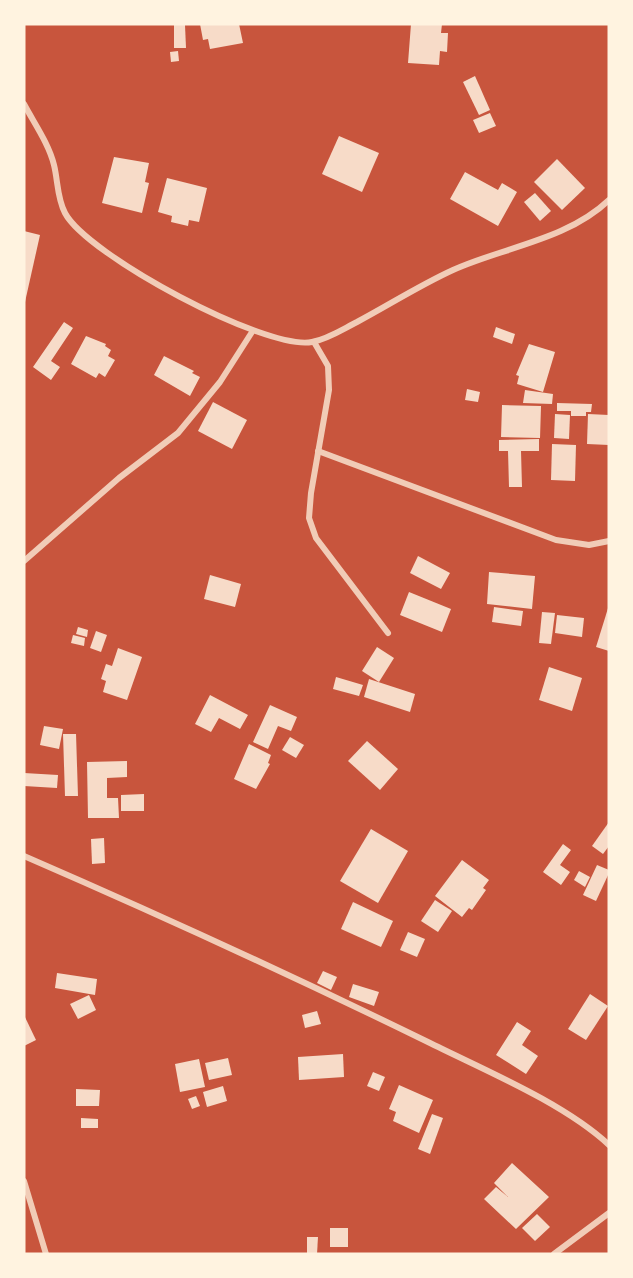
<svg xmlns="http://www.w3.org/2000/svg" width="633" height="1278" viewBox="0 0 633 1278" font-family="'Noto Sans',sans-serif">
	<rect width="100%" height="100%" fill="#c8553d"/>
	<!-- building -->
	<g fill="#f7dbc8">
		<polygon points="200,24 239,24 243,43 210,49 208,39 203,40"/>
		<polygon points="411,24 442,24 441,33 448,33 447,52 440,51 439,65 408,63"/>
		<polygon points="174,25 185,25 186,48 174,48"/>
		<polygon points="178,51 179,61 171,62 170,52"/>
		<polygon points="475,76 490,110 479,115 463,82"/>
		<polygon points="490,113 496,126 479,133 473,120"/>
		<polygon points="339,136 379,153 362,192 322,174"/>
		<polygon points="114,157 149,163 145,182 149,183 142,213 102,203"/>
		<polygon points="557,159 585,188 562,210 534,182"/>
		<polygon points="465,172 498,190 502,183 517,192 498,226 450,199"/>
		<polygon points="167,178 207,188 199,222 189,220 188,226 171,222 172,216 158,212"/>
		<polygon points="535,193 551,211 540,221 524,202"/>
		<polygon points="24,231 40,235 25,302 24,302"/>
		<polygon points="64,322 73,328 51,361 60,367 51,380 33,367"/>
		<polygon points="496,327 515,334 512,344 493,337"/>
		<polygon points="86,336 106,344 105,346 111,350 108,356 115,360 105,377 99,373 96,378 71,364"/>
		<polygon points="529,344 555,352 543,392 517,384 519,376 516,375"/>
		<polygon points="164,356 194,371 192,373 200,377 190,396 154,375"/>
		<polygon points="467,389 480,392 478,402 465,400"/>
		<polygon points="525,390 553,394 552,404 523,403"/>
		<polygon points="213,402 247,420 232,449 198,431"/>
		<polygon points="557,403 592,404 591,412 586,412 586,416 571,416 571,411 557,411"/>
		<polygon points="502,405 541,406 540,438 501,437"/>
		<polygon points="555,414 570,415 569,439 554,438"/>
		<polygon points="588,414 609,415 609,445 587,444"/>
		<polygon points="539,439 539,451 521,451 522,487 509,487 508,451 499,451 499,440"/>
		<polygon points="552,444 576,445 575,481 551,480"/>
		<polygon points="418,556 450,573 441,589 410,573"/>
		<polygon points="489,572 535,576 532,609 487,604"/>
		<polygon points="210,575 241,584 235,607 204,599"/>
		<polygon points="409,592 451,609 442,632 400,615"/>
		<polygon points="609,605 609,651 596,647"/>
		<polygon points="494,607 523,611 521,626 492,622"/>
		<polygon points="542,612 555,613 551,644 539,643"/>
		<polygon points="557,615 584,618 582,637 555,633"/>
		<polygon points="78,627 88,630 87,637 76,634"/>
		<polygon points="96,631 107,635 101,652 90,648"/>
		<polygon points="73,635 85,638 84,646 71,643"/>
		<polygon points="377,647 394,658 379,682 362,671"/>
		<polygon points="118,648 142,657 127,700 103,692 106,681 101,679 106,664 112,666"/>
		<polygon points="549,667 582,678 572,711 539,700"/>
		<polygon points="336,677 363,685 359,696 333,689"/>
		<polygon points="369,679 415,694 410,712 364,697"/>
		<polygon points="210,695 248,715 240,729 219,718 211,732 195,724"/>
		<polygon points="270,705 297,717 291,731 278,726 268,749 253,742"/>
		<polygon points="44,726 63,729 59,749 40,745"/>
		<polygon points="63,734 76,734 78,796 65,796"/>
		<polygon points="290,737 304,745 296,758 282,750"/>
		<polygon points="367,741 398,769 380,790 348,761"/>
		<polygon points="249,744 271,755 268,763 270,764 256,789 234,779"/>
		<polygon points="127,761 127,777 107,778 107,798 118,798 119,818 88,818 87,762"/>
		<polygon points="24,773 58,775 57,788 24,786"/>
		<polygon points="144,794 144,811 121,811 121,795"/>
		<polygon points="609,822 609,846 603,854 592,846"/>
		<polygon points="371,829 408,851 378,903 340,881"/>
		<polygon points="104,838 105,863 92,864 91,839"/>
		<polygon points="563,844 571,850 560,865 570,872 561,885 543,872"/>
		<polygon points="462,860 489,880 483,888 486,890 472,910 469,908 462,917 435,896"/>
		<polygon points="597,865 609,870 609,873 596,901 583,895"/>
		<polygon points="579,871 590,877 585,887 574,880"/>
		<polygon points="435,900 452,911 438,932 421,921"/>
		<polygon points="353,902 393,921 381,947 341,929"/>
		<polygon points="408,932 425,939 417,957 400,950"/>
		<polygon points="323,971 337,977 331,990 317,983"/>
		<polygon points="57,973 97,979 95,995 55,988"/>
		<polygon points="353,984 379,992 374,1006 349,997"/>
		<polygon points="590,994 608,1006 586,1040 568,1029"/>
		<polygon points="89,995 96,1010 78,1019 70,1004"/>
		<polygon points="317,1011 321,1024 305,1028 302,1015"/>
		<polygon points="24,1015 36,1040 24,1046"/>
		<polygon points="517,1022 531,1031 522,1045 538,1056 526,1074 496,1055"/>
		<polygon points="343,1054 344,1077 299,1080 298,1057"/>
		<polygon points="228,1058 232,1075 209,1080 205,1063"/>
		<polygon points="199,1059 205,1087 180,1092 175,1064"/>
		<polygon points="373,1072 385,1077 379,1091 367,1086"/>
		<polygon points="399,1085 433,1100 419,1133 393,1121 396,1112 389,1109"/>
		<polygon points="223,1086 227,1101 207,1107 203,1092"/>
		<polygon points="76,1089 100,1090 99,1106 76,1106"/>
		<polygon points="196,1096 200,1106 192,1109 188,1099"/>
		<polygon points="432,1114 443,1118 430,1154 418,1149"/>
		<polygon points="81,1118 98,1119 98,1128 81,1128"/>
		<polygon points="512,1163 549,1197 516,1229 484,1199 496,1187 508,1197 494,1183"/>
		<polygon points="537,1214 550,1227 535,1241 522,1228"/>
		<rect x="330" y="1228" width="18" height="19"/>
		<polygon points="307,1237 318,1237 317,1254 307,1254"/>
	</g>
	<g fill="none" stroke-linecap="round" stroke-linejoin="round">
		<!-- minor -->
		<g stroke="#f1ccb7" stroke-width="6">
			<path d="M24,104C34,123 49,144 54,165C58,181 57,198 65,213C87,255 266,351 312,342C328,339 343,329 357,322C389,305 420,285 453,270C504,247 567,240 609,200"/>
			<polyline points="314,342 328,366 329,390 311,493 309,518 316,538 388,633"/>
			<polyline points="318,451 556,540 589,545 609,541"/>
			<polyline points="24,561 119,478 178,433 220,382 252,332"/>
			<path d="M24,856C160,915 295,977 428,1042C484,1070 564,1103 609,1145"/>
			<polyline points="24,1181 46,1254"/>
			<polyline points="554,1254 609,1213"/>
		</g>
	</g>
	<!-- border -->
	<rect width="633" height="1278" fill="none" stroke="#fff3e0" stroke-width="51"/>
</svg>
